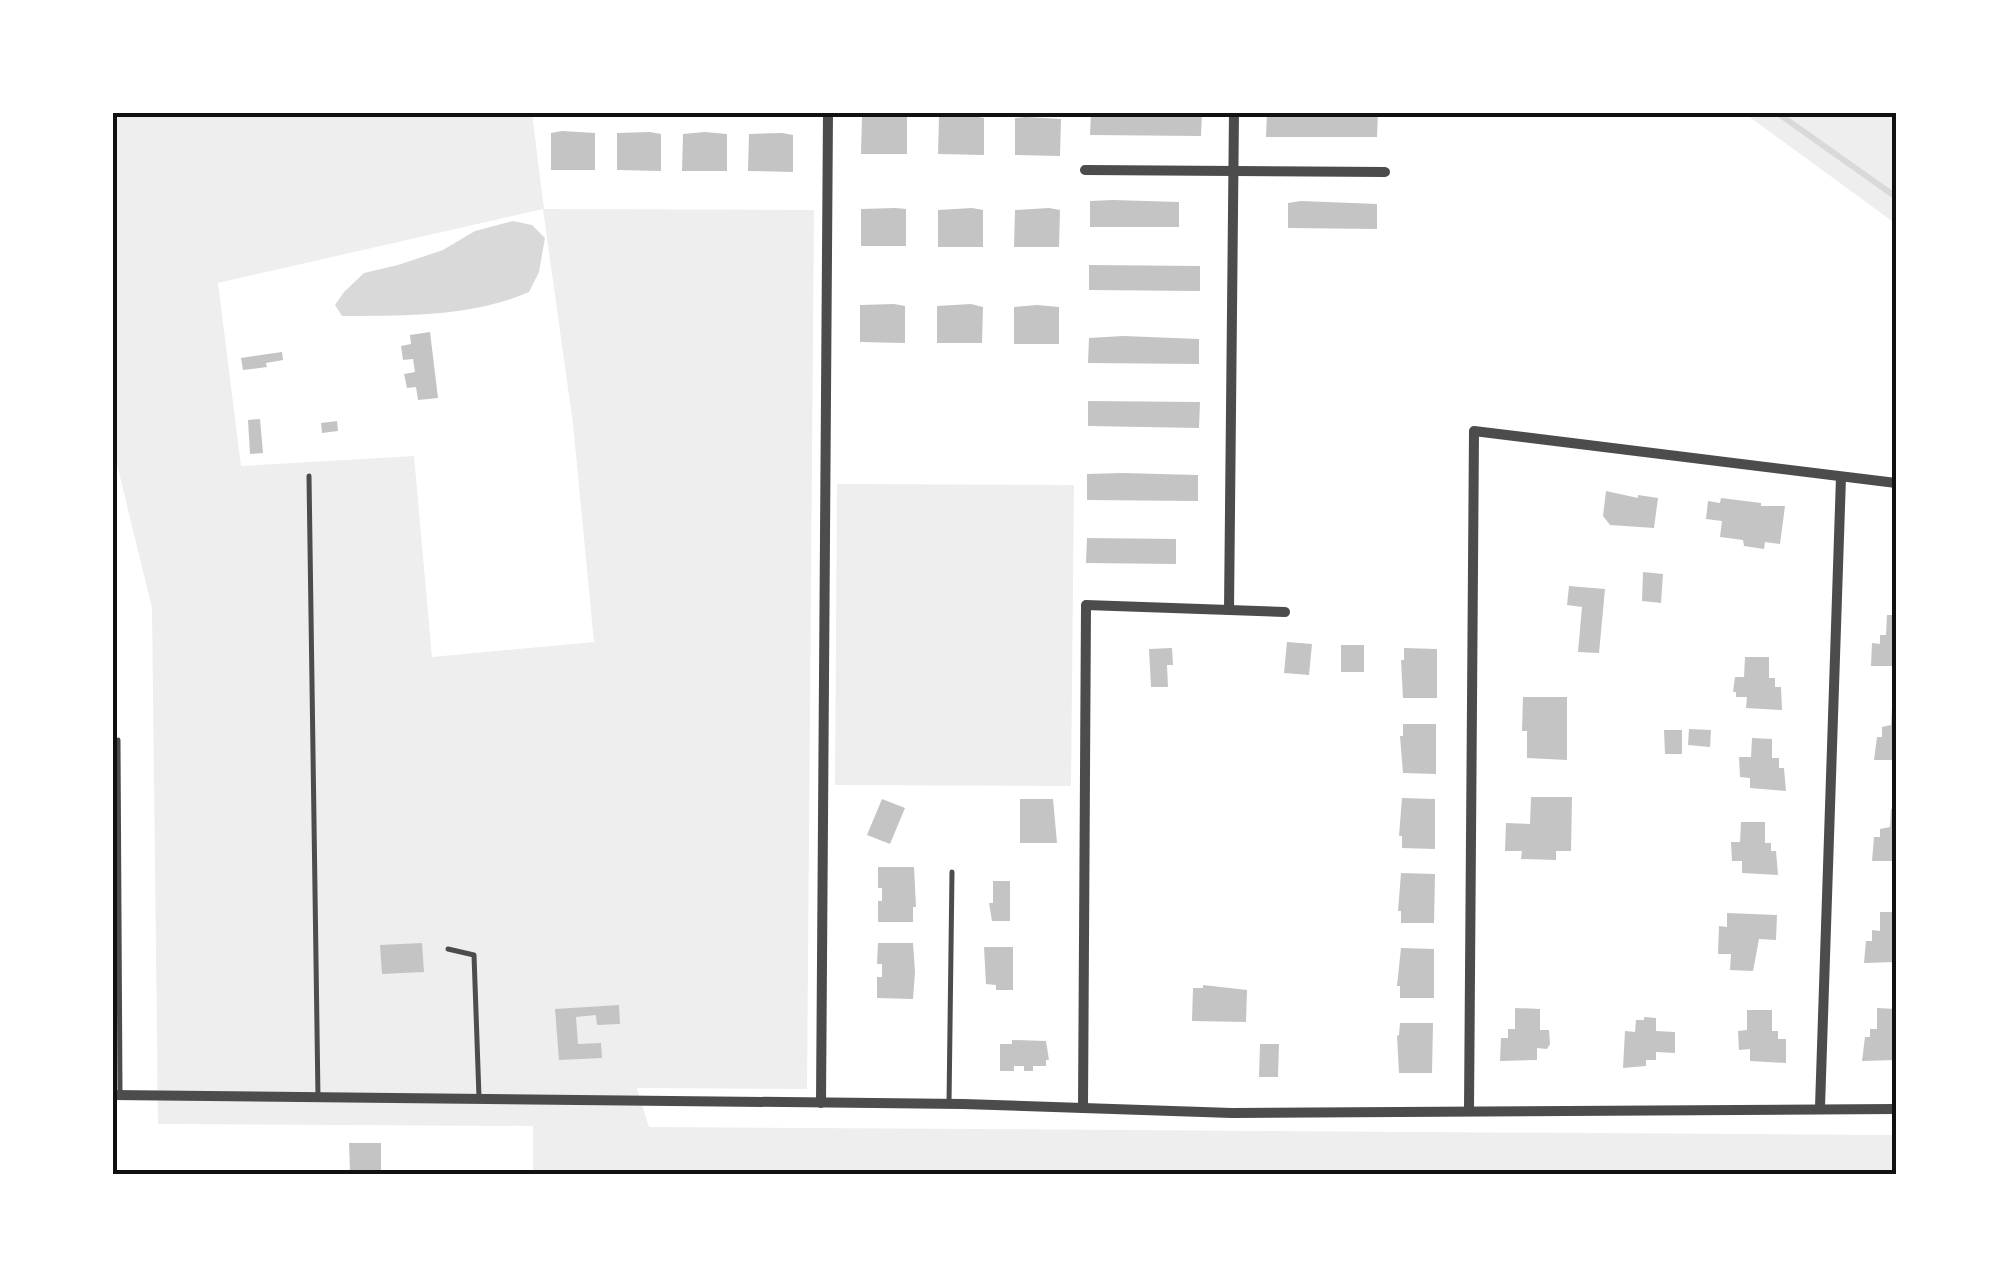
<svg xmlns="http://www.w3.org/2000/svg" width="2009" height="1287" viewBox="0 0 2009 1287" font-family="'Noto Sans',sans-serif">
	<rect width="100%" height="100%" fill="#fff"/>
	<!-- green -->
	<g fill="#eee" fill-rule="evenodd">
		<path d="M112,113H532L544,209L814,210L807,1089L637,1088L649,1127L1896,1135V1174H533V1126L158,1124L152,608L113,448ZM543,209L573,424L594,642L432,657L414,456L241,466L218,283Z"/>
		<polygon points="1744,113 1896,113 1896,224"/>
		<polygon points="837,484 1074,485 1071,786 835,785"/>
	</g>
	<!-- water -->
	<path fill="#d9d9d9" d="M513,221L532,225L545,238L539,272L529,292C473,317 403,316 342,316L335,305L344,292L364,273L398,265L443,250L475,231Z"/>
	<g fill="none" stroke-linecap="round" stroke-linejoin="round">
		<!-- stream -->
		<polyline stroke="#d9d9d9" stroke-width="6" points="1776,112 1896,197"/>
	</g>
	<!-- building -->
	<g fill="#c4c4c4">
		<polygon points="1091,112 1202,112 1201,136 1090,135"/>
		<polygon points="1267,112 1378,112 1377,137 1266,137"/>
		<polygon points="884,115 907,117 907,154 861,154 862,117"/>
		<polygon points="973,116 984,118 984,155 938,154 939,117"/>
		<polygon points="1026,117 1061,119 1060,156 1015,155 1015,118"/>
		<polygon points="562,131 595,133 595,170 551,170 551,133"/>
		<polygon points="650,132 661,134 661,171 617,170 617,133"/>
		<polygon points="705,132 727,134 727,171 682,171 683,134"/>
		<polygon points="782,133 793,135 793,172 748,171 749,134"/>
		<polygon points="1113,200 1179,202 1179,227 1090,227 1090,201"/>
		<polygon points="1301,201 1377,204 1377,229 1288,228 1288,203"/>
		<polygon points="895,208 906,209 906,246 861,246 861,209"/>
		<polygon points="972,208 983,210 983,247 938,247 938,210"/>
		<polygon points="1049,208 1060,210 1059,247 1014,247 1015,210"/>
		<polygon points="1089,265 1200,266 1200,291 1089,290"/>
		<polygon points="894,304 905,306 905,343 860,342 860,305"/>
		<polygon points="971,304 983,307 982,343 937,343 937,306"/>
		<polygon points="1037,305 1059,307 1059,344 1014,344 1014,307"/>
		<polygon points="430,332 438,398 418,400 416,387 407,388 404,374 415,372 413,359 403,360 401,346 411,344 410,335"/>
		<polygon points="1123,336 1199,339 1199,364 1088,363 1089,338"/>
		<polygon points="282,352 283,360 266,363 267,367 243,370 241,358"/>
		<polygon points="1088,401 1200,402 1199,428 1088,426"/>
		<polygon points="260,419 263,453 250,454 248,420"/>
		<polygon points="337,421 338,431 322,433 321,423"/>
		<polygon points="1122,473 1198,475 1198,501 1087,500 1087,474"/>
		<polygon points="1606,491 1638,498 1638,495 1658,498 1654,528 1610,525 1603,516"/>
		<polygon points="1721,498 1761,503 1761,506 1785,506 1780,544 1765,542 1764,549 1744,546 1743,540 1720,537 1722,521 1706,519 1708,501 1720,503"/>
		<polygon points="1087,538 1176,539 1176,564 1086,563"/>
		<polygon points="1643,572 1663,574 1661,603 1642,601"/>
		<polygon points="1569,586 1605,589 1599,653 1578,652 1582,607 1567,605"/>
		<polygon points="1887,615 1896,615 1896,666 1871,666 1872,643 1880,644 1880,635 1886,635"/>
		<polygon points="1287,642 1312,644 1309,675 1284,673"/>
		<rect x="1341" y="645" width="23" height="27"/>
		<polygon points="1172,648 1173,665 1167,665 1168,687 1151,687 1149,649"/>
		<polygon points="1404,648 1437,649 1437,698 1403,698 1401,660 1404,660"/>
		<polygon points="1745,657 1769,657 1769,678 1775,678 1775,687 1781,687 1782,710 1746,708 1747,697 1736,697 1736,692 1733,692 1735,677 1744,677"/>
		<polygon points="1523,697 1567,697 1567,760 1527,758 1527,731 1522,731"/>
		<polygon points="1892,708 1896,708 1896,760 1874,760 1877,737 1882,737 1882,727 1891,725"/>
		<polygon points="1403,724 1436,724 1436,774 1403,773 1400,736 1403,736"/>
		<polygon points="1689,729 1711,730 1710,747 1688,745"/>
		<polygon points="1664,730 1682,730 1682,754 1665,754"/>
		<polygon points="1752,738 1772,739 1772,758 1779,758 1779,768 1784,768 1786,791 1750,788 1750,778 1740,777 1739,757 1751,757"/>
		<polygon points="1531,797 1572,797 1571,851 1556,851 1556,860 1521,859 1522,851 1505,851 1506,823 1530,824"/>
		<polygon points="1402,798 1435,799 1435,849 1402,848 1402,836 1399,836"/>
		<polygon points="882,799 905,808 890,844 867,835"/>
		<polygon points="1020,799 1053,799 1057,843 1020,843"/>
		<polygon points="1891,809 1896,809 1896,861 1872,861 1874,837 1880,837 1880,829 1890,827"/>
		<polygon points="1741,822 1765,822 1765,843 1771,843 1771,851 1776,851 1778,875 1742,873 1742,861 1732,861 1731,842 1740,842"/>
		<polygon points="878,867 914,867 916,907 913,907 913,922 878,922 878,901 882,901 882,888 878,888"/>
		<polygon points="1401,873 1435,874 1434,923 1401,923 1401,911 1398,911"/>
		<polygon points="993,881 1010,881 1010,921 992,921 989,903 993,903"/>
		<polygon points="1880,912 1896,912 1896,962 1864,963 1866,941 1872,941 1872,930 1880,931"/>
		<polygon points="1727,913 1777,915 1776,940 1759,939 1753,971 1730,970 1731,954 1718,954 1719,926 1727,927"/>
		<polygon points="422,943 424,972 382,974 380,945"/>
		<polygon points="878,943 913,943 915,972 913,999 877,998 877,977 882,977 882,964 877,964"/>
		<polygon points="984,947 1013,947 1013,990 996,990 996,985 986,984"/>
		<polygon points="1401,948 1434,949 1434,998 1400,998 1400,986 1397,986"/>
		<polygon points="1203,985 1247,990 1246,1022 1192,1021 1193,988 1203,988"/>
		<polygon points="619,1005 620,1024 597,1025 596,1015 576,1017 578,1044 601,1043 602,1058 559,1060 555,1009"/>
		<polygon points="1515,1008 1540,1009 1540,1030 1549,1030 1550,1044 1547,1049 1537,1048 1537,1060 1500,1061 1501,1038 1508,1038 1508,1029 1515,1029"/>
		<polygon points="1877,1008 1896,1009 1896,1060 1862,1061 1865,1037 1870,1037 1870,1029 1877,1029"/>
		<polygon points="1747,1010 1772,1010 1772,1031 1778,1031 1778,1039 1786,1039 1786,1063 1750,1061 1750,1049 1739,1050 1738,1031 1747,1030"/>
		<polygon points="1644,1017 1656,1018 1656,1031 1675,1032 1675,1053 1656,1052 1656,1060 1646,1060 1646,1066 1623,1068 1625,1031 1635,1032 1636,1020 1644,1020"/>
		<polygon points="1400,1023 1433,1023 1432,1073 1399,1073 1397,1036 1399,1035"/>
		<polygon points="1012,1040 1046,1041 1049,1060 1046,1060 1046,1066 1033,1066 1033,1071 1024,1071 1024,1066 1014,1066 1014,1071 1000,1071 1000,1044 1012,1044"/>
		<polygon points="1260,1044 1279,1044 1278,1077 1259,1077"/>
		<polygon points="349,1143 381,1143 381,1170 350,1171"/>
	</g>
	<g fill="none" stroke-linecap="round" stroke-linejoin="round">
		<!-- service -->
		<g stroke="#4c4c4c" stroke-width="5">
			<polyline points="309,476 318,1098"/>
			<polyline points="118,740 120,1095"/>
			<polyline points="448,949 474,955 479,1097"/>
			<polyline points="949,1104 952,872"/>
		</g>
		<!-- minor -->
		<g stroke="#4c4c4c" stroke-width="10">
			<polyline points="1085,170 1385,172"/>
			<polyline points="1229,610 1234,112"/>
			<polyline points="112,1095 963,1104 1232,1113 1896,1109"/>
			<polyline points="821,1103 828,112"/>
			<polyline points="1820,1107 1841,477"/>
			<polyline points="1083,1108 1086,605 1285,612"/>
			<polyline points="1469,1110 1474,431 1896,483"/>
		</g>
	</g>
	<!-- border -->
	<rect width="2009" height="1287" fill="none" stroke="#ffffff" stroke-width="230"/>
	<rect x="115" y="115" width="1779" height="1057" fill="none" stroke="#111" stroke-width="4"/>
</svg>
